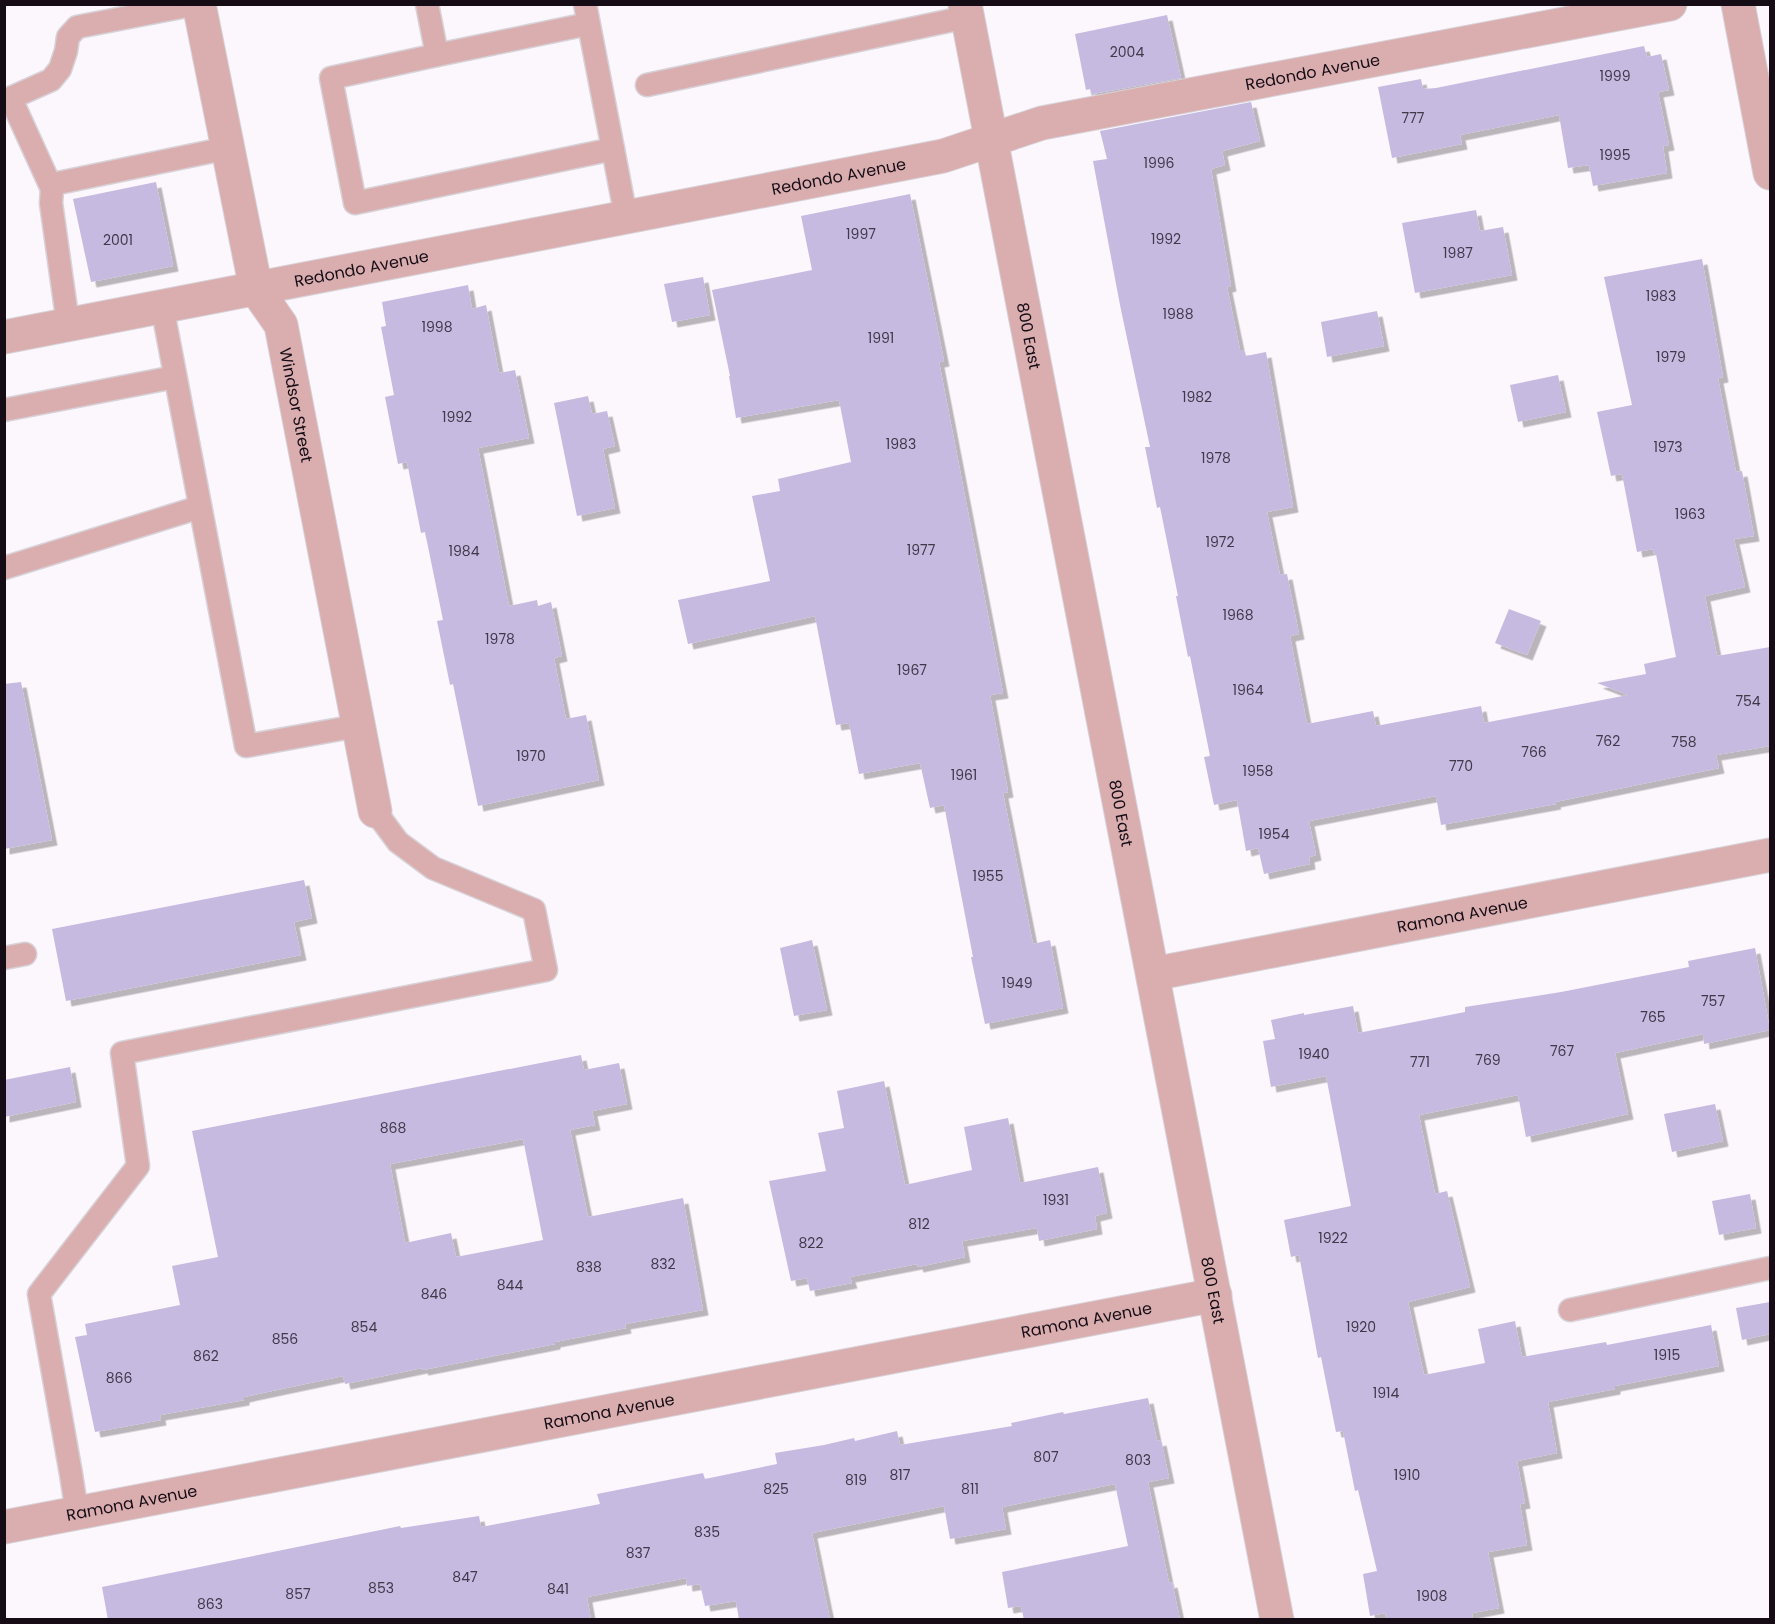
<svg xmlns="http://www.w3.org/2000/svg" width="1775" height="1624" viewBox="0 0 1775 1624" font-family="Poppins,sans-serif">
	<defs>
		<filter id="shadow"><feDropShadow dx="5.5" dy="5.5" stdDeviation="0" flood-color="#0004"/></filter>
	</defs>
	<rect width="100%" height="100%" fill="#fcf7fd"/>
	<!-- building -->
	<g fill="#c6bae1" fill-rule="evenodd" filter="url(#shadow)">
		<polygon points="1167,15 1181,78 1092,94 1090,89 1086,90 1075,34"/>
		<polygon points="1644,46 1647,57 1661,54 1669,90 1658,92 1669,145 1663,146 1667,173 1593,186 1589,165 1568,168 1559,115 1460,135 1462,144 1392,158 1378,87 1421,79 1423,89 1436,88"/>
		<polygon points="1251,102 1260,141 1222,151 1225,165 1211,169 1231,286 1227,287 1240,350 1244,350 1246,356 1266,352 1293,507 1267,512 1280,575 1287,574 1299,634 1290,636 1307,724 1373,711 1376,726 1481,706 1484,723 1628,695 1597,683 1646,674 1644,664 1676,657 1656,554 1654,554 1653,549 1637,552 1622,474 1611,476 1597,412 1632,405 1604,277 1702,259 1723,377 1718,378 1736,472 1742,471 1754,536 1734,539 1745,587 1705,596 1717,656 1770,647 1770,746 1716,755 1719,768 1555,802 1556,804 1441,825 1436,796 1309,821 1316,855 1309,857 1310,864 1264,874 1258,848 1246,851 1237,800 1214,805 1204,757 1210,756 1190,656 1188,657 1176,596 1178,596 1160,507 1157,508 1145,447 1150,447 1120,305 1093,161 1107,159 1100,131"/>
		<polygon points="156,182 173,266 91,282 73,199"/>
		<polygon points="910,194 944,361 939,362 1003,693 990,695 1008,792 1003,793 1033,944 1050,940 1063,1008 985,1024 971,957 973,957 944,805 930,808 920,763 859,774 849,723 836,725 815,616 688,644 678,600 770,581 752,496 780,491 778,479 851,462 839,400 736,418 729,376 730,376 712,290 812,270 801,216"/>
		<polygon points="1476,210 1480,231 1503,227 1512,275 1415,293 1402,223"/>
		<polygon points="703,277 710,315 672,322 664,284"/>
		<polygon points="468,285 472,309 486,305 499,373 515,370 529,438 478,448 509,606 537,600 538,606 551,602 562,656 554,658 566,719 586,715 599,780 478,806 453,684 450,685 437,621 443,620 425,532 421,533 407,462 398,464 385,397 394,395 381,327 386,326 382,302"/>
		<polygon points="1377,311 1384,346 1327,357 1321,322"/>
		<polygon points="1558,375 1566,412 1518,422 1510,385"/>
		<polygon points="588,396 592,414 607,411 615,446 603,449 615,508 577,516 554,403"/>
		<polygon points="1509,609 1541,621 1527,655 1495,643"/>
		<polygon points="21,682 52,840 4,849 4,684"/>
		<polygon points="304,880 312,918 294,922 301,955 66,1001 52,929"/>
		<polygon points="812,940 827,1010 794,1016 780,948"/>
		<polygon points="1755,948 1770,1030 1704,1044 1703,1034 1615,1053 1628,1114 1526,1137 1518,1095 1419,1115 1435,1194 1447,1191 1470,1287 1408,1302 1424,1375 1485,1363 1478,1329 1515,1321 1522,1357 1606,1342 1607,1345 1711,1325 1719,1366 1615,1386 1615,1389 1548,1402 1557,1453 1517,1461 1525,1503 1520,1504 1527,1545 1488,1552 1499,1608 1472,1613 1473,1620 1387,1620 1385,1613 1370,1616 1363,1574 1377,1571 1358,1490 1355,1491 1343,1431 1336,1432 1321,1357 1318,1358 1299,1255 1291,1257 1284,1220 1351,1206 1326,1076 1271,1087 1263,1041 1275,1039 1271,1020 1304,1013 1304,1015 1353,1006 1358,1033 1465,1012 1465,1007 1561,992 1689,967 1688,961"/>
		<path d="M581,1055L584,1070L619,1063L627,1104L592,1111L595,1125L570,1130L588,1217L683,1198L703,1310L625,1324L626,1328L555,1342V1344L423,1370L422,1368L345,1384L343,1376L244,1397V1400L160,1415L161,1420L95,1432L75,1337L87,1335L85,1324L180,1305L172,1266L218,1257L192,1131ZM523,1139L543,1240L456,1257L451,1233L405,1243L390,1164Z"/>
		<polygon points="70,1067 76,1102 4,1117 4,1080"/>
		<polygon points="884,1081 905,1185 972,1170 964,1127 1008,1118 1020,1183 1098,1167 1107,1213 1095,1216 1097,1229 1039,1241 1037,1228 962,1241 965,1257 918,1267 917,1264 850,1277 852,1283 810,1291 807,1278 791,1281 769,1181 826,1171 818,1133 844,1128 837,1091"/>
		<polygon points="1715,1104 1723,1141 1672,1152 1664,1114"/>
		<polygon points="1750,1194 1756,1228 1719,1235 1712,1201"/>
		<polygon points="1770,1302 1770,1334 1742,1340 1736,1308"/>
		<polygon points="1148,1398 1157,1441 1161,1440 1169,1478 1148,1482 1169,1583 1172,1582 1180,1620 1024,1620 1021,1606 1008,1608 1002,1572 1128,1546 1115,1484 1002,1507 1006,1529 950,1539 944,1506 812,1533 830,1620 739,1620 736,1601 705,1606 700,1584 687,1586 686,1578 587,1597 591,1620 108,1620 102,1587 400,1526 401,1528 479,1516 481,1527 600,1504 597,1494 703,1473 705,1479 777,1464 775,1453 824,1445 854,1438 855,1441 897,1431 900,1445 1012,1426 1011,1423 1063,1412 1064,1414"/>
	</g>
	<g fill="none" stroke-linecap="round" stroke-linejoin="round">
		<!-- lane casing -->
		<g stroke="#d7d1d8" stroke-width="25">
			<g id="lane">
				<polyline points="427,4 437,55 331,78 355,203 613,149 626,217"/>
				<polyline points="585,4 613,149"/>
				<polyline points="437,55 588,24"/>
				<polyline points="647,85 967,17"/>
				<polyline points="11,99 52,189"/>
				<polyline points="4,101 51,80 60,69 66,51 68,37 77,27 197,4"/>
				<polyline points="162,306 246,746 357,726"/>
				<polyline points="68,324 51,203 52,189 58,183 228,148"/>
				<polyline points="4,410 175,377"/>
				<polyline points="4,568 200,507"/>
				<polyline points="4,958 25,954"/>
				<polyline points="1570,1310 1770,1268"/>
				<polyline points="77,1513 71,1474 39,1294 138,1166 122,1053 546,970 534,910 433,868 398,842 375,811"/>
			</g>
		</g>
		<!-- street casing -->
		<g stroke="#d7d1d8" stroke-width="35">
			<g id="street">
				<path id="s1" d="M199,4L256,289L281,325L375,811"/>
				<path id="s2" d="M965,4L1277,1620"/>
				<polyline points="1738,4 1770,173"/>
				<path id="s3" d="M4,337L943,156L1042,123L1670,4"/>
				<path id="s4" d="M1153,974L1770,855"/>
				<path id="s5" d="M4,1527L1215,1295"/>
			</g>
		</g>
		<!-- lane -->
		<use href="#lane" stroke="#daaeaf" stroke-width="22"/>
		<!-- street -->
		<use href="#street" stroke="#daaeaf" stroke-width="33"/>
	</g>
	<g text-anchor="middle" stroke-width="5" stroke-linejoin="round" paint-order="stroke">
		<!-- number labels -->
		<g font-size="14" fill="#413849">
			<text x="1127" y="57">2004</text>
			<text x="1615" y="81">1999</text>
			<text x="1413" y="123">777</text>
			<text x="1615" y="160">1995</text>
			<text x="1159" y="168">1996</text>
			<text x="861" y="239">1997</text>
			<text x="1166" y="244">1992</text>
			<text x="118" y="245">2001</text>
			<text x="1458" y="258">1987</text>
			<text x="1661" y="301">1983</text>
			<text x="1178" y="319">1988</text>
			<text x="437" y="332">1998</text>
			<text x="881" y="343">1991</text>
			<text x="1671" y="362">1979</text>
			<text x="1197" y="402">1982</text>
			<text x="457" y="422">1992</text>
			<text x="901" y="449">1983</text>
			<text x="1668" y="452">1973</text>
			<text x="1216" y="463">1978</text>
			<text x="1690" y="519">1963</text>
			<text x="1220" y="547">1972</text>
			<text x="921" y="555">1977</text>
			<text x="464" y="556">1984</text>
			<text x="1238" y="620">1968</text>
			<text x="500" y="644">1978</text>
			<text x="912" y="675">1967</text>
			<text x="1248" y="695">1964</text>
			<text x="1748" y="706">754</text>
			<text x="1608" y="746">762</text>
			<text x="1684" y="747">758</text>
			<text x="1534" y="757">766</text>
			<text x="531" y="761">1970</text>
			<text x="1461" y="771">770</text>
			<text x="1258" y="776">1958</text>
			<text x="964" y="780">1961</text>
			<text x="1274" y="839">1954</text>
			<text x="988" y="881">1955</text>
			<text x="1017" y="988">1949</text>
			<text x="1713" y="1006">757</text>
			<text x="1653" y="1022">765</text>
			<text x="1562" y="1056">767</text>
			<text x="1314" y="1059">1940</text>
			<text x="1488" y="1065">769</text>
			<text x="1420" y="1067">771</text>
			<text x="393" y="1133">868</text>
			<text x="1056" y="1205">1931</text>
			<text x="919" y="1229">812</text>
			<text x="1333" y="1243">1922</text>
			<text x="811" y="1248">822</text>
			<text x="663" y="1269">832</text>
			<text x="589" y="1272">838</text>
			<text x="510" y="1290">844</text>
			<text x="434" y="1299">846</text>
			<text x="364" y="1332">854</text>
			<text x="1361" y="1332">1920</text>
			<text x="285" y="1344">856</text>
			<text x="1667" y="1360">1915</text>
			<text x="206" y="1361">862</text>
			<text x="119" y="1383">866</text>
			<text x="1386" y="1398">1914</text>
			<text x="1046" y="1462">807</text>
			<text x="1138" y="1465">803</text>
			<text x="900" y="1480">817</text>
			<text x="1407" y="1480">1910</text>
			<text x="856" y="1485">819</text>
			<text x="776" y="1494">825</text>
			<text x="970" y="1494">811</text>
			<text x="707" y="1537">835</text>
			<text x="638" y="1558">837</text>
			<text x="465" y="1582">847</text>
			<text x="381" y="1593">853</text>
			<text x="558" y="1594">841</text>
			<text x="298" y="1599">857</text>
			<text x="1432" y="1601">1908</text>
			<text x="210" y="1609">863</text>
		</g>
		<!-- street labels -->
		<g font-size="16" fill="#150c16" stroke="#fcf7fd">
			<text dy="6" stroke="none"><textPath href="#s3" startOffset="1336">Redondo Avenue</textPath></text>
			<text dy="6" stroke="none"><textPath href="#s3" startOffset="850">Redondo Avenue</textPath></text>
			<text dy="6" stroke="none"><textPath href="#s3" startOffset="364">Redondo Avenue</textPath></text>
			<text dy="6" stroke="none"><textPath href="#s2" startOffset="338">800 East</textPath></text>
			<text dy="6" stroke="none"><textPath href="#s1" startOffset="416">Windsor Street</textPath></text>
			<text dy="6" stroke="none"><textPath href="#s2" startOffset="824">800 East</textPath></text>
			<text dy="6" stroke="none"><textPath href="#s4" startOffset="315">Ramona Avenue</textPath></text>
			<text dy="6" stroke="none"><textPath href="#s2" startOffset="1310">800 East</textPath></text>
			<text dy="6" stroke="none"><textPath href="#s5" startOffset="1102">Ramona Avenue</textPath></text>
			<text dy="6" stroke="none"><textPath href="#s5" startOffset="616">Ramona Avenue</textPath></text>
			<text dy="6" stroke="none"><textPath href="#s5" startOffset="130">Ramona Avenue</textPath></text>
		</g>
	</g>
	<!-- border -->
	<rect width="1775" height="1624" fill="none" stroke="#150c16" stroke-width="12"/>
</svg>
